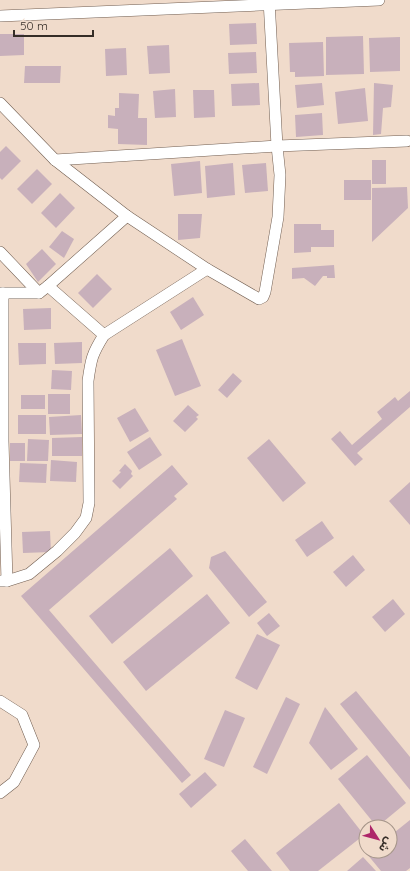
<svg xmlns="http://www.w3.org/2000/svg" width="410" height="871" viewBox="0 0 410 871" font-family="Quicksand,'Noto Sans Arabic',sans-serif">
	<rect width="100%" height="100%" fill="#f0dbcb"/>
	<!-- building -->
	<g fill="#c8b0bb">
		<polygon points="256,23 257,44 230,45 229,24"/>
		<polygon points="0,34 24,34 24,55 0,56"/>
		<polygon points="363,36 364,74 326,75 326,37"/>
		<polygon points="400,37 400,71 370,72 369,38"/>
		<polygon points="323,42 324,76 295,77 295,72 290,72 289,43"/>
		<polygon points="169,45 170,73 149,74 147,46"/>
		<polygon points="126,48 127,75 106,76 105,49"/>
		<polygon points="256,52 257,73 229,74 228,53"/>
		<polygon points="25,66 61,66 60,83 24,83"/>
		<polygon points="259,83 260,105 232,106 231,84"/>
		<polygon points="322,83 324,105 297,108 295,85"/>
		<polygon points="374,83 393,85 391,107 383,108 381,134 373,135"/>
		<polygon points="365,88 368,121 338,124 335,92"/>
		<polygon points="175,89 176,117 155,118 153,91"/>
		<polygon points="193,90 214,90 215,117 194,118"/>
		<polygon points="119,93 139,94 138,118 147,118 147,145 118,144 118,129 108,128 108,115 115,116 115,108 119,108"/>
		<polygon points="322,113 323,135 296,137 295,115"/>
		<polygon points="6,146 21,161 2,180 0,178 0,152"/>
		<rect x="372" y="160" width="14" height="24"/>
		<polygon points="200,161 202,193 174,196 171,164"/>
		<polygon points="233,163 235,195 207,198 205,166"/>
		<polygon points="266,163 268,191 245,193 242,165"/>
		<polygon points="37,169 52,184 32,204 17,189"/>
		<rect x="344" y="180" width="27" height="20"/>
		<polygon points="407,187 408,208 372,242 372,188"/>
		<polygon points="60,193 75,208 56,228 41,213"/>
		<polygon points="178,214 202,214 200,238 178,240"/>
		<polygon points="294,224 321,224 321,230 334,230 334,247 311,247 311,252 294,253"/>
		<polygon points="62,231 74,239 64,258 49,247"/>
		<polygon points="42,249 56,264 38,282 26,264"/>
		<polygon points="334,265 335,278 327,278 327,276 323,276 315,286 304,278 292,279 292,268"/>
		<polygon points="97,274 112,289 93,308 78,293"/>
		<polygon points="193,297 204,315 181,330 170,312"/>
		<polygon points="51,308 51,329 24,330 23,309"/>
		<polygon points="182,339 201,386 175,396 156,350"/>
		<polygon points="82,342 82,363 55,364 54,343"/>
		<polygon points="18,343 46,343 46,364 19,365"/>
		<polygon points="52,370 72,371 71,390 51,389"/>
		<polygon points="233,373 242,381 227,398 218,390"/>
		<polygon points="410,391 410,407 357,453 363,459 355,466 331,439 340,431 352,445 382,419 377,412 395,397 398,401"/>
		<rect x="48" y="394" width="22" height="20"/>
		<rect x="21" y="395" width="24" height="14"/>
		<polygon points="188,405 199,415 196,417 198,419 185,432 173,421"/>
		<polygon points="135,408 149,431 130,442 117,418"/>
		<rect x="18" y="415" width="28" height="19"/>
		<polygon points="81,415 82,434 50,435 49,417"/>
		<polygon points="82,437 82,456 52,456 52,438"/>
		<polygon points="150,437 162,455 139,470 127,452"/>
		<polygon points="28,439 49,440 48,461 27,461"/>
		<polygon points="269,439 306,483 283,502 247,458"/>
		<rect x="10" y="443" width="15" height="18"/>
		<polygon points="51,460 77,462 76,482 50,481"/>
		<polygon points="20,463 47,464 46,483 19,482"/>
		<polygon points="125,464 132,471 131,474 133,476 120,489 112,481 121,472 119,471"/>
		<polygon points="172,465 188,484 174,496 177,499 49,610 191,775 182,783 21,596"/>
		<polygon points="410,482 410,525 389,501"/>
		<polygon points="322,521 334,538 307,557 295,540"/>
		<polygon points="50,531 51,552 23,553 22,532"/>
		<polygon points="170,548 193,576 112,644 89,616"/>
		<polygon points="225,551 267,602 249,617 209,568 211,557"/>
		<polygon points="353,555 365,570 346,587 333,572"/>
		<polygon points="207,594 230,623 146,691 123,662"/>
		<polygon points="393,599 405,614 385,632 372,617"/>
		<polygon points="269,613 280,626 267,636 257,623"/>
		<polygon points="257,634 280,645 257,690 235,678"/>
		<polygon points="356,691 410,757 410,790 340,704"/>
		<polygon points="286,697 300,704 267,774 253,767"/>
		<polygon points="325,707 358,749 331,770 309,743"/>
		<polygon points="225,710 245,718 224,767 204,759"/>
		<polygon points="367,755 406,803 377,827 338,779"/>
		<polygon points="205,772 217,785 191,808 179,794"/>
		<polygon points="339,803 364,835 318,871 290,871 276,853"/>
		<polygon points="410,820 410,868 406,871 381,871 367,854 371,851 390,851 390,836"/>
		<polygon points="245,839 272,871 248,871 231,851"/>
		<polygon points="363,857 376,871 347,871"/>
	</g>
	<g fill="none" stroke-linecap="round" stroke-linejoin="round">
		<!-- minor casing -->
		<g stroke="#715e51" stroke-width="12">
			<g id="minor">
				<polyline points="0,16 379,0"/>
				<polyline points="0,103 55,160 127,216 207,269 259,299 263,297 265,292 278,217 280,175 277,146 269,0"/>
				<polyline points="55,160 277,146 407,141"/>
				<polyline points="0,252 39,293"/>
				<polyline points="48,286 104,335"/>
				<polyline points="0,293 39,293 48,286 127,216"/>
				<polyline points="3,293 3,441 7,581"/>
				<path d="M0,581H7L29,574L57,551L75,533L86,518L89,503L88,381C91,359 92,354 104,335L207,269"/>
				<polyline points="0,701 22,715 34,745 14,782 0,793"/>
			</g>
		</g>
		<!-- minor -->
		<use href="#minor" stroke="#fff" stroke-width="11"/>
	</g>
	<!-- north arrow -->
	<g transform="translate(378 839) rotate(126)"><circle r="19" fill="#f0dbcb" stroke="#a59589"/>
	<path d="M0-3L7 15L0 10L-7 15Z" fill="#ad2569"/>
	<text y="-6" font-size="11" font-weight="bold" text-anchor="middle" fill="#352d27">ش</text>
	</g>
	<!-- scale -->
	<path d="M14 30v6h79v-6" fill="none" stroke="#352d27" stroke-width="2"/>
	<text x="20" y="30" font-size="12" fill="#352d27" stroke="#f0dbcb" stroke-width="3" paint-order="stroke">50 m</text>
</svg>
